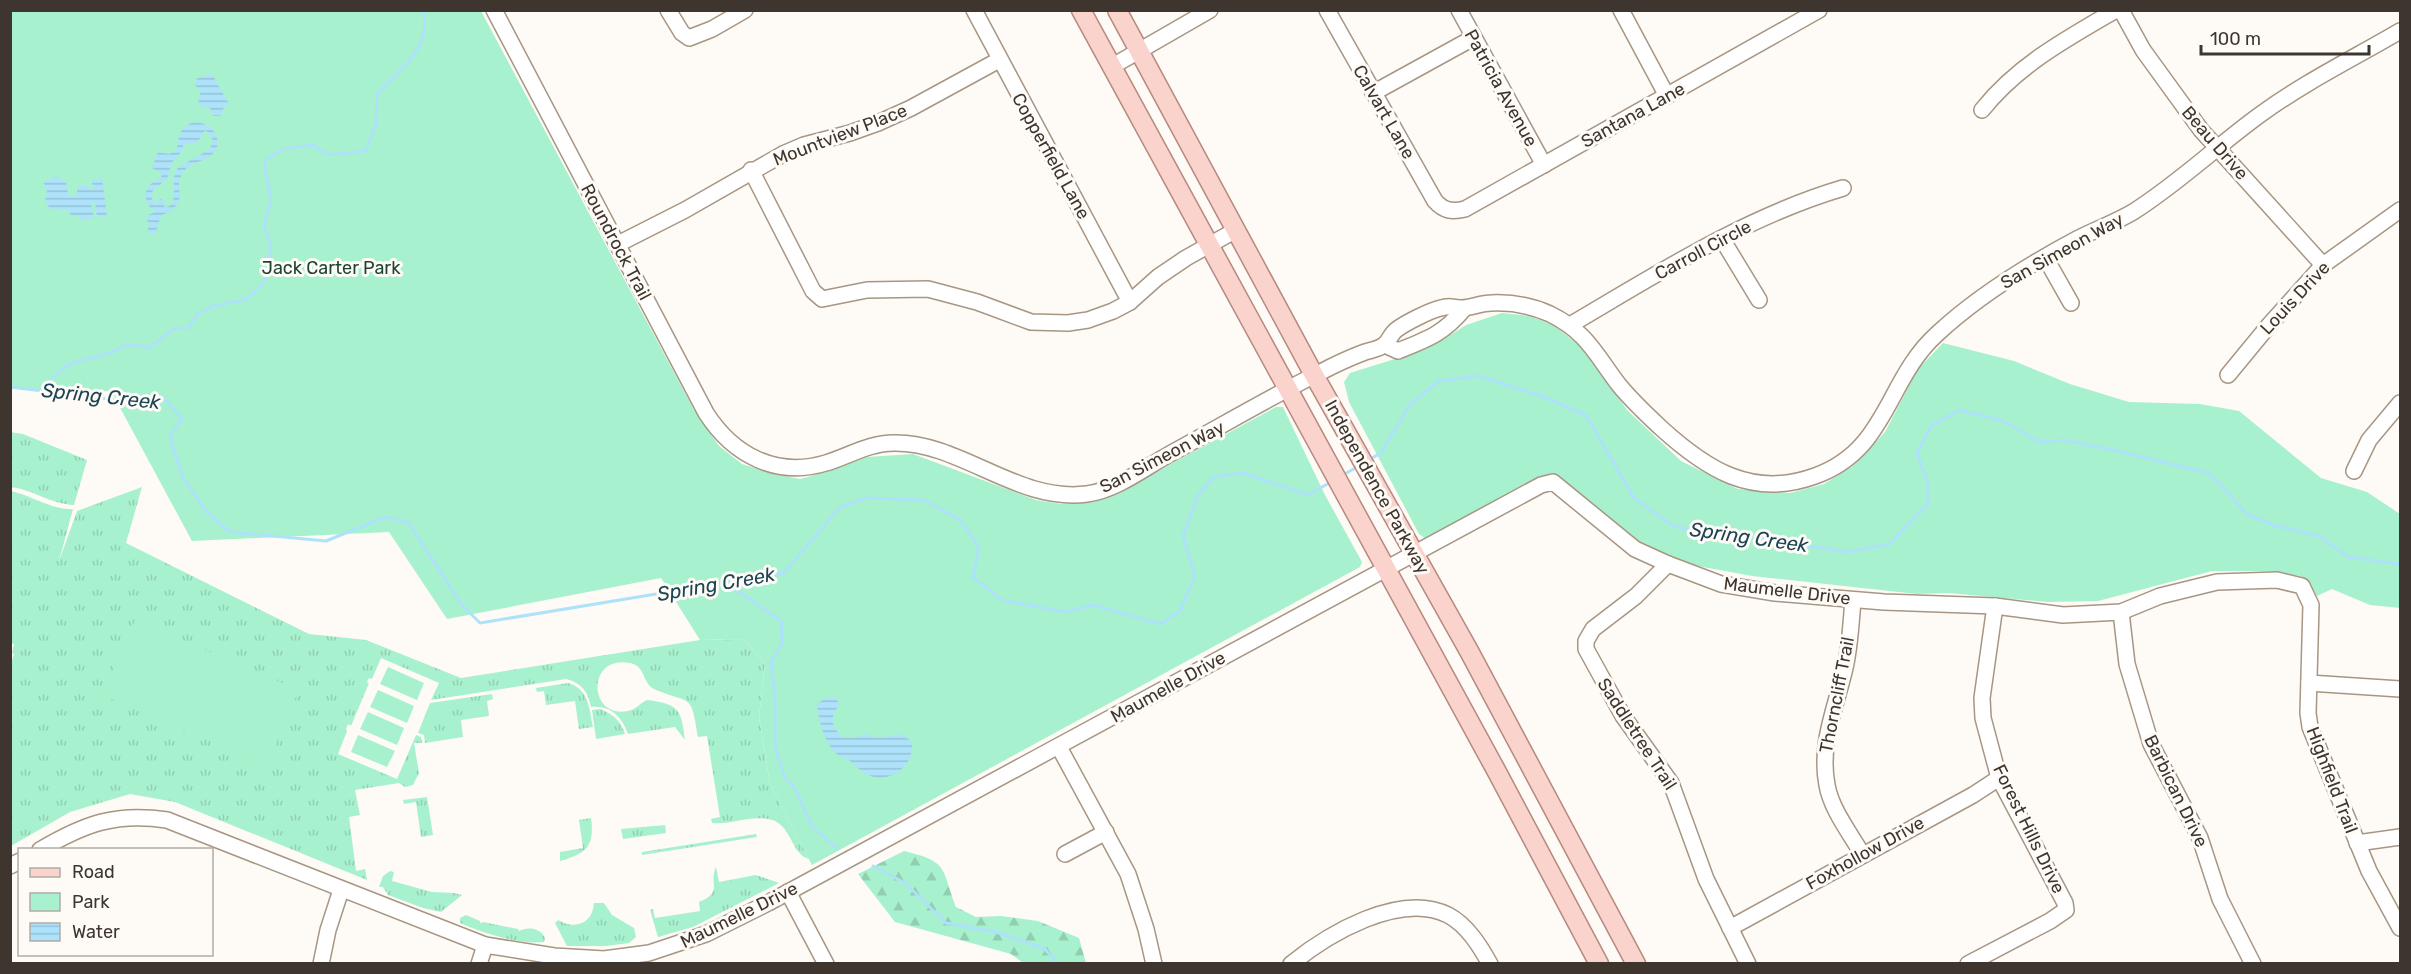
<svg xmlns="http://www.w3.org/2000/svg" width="2411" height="974" viewBox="0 0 2411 974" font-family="Rubik,sans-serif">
	<defs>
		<pattern id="grass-tufts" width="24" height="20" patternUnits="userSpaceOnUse" patternTransform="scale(1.5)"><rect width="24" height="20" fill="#a8f1ce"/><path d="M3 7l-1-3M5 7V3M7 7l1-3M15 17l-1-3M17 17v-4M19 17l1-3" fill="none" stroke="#92cfb1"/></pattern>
		<pattern id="forest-firs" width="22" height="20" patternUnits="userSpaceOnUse" patternTransform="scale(1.5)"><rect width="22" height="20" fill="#a8f1ce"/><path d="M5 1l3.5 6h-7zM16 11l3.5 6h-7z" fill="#92cfb1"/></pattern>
		<pattern id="water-rules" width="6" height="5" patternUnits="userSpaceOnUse" patternTransform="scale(1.5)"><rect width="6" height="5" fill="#ade2fa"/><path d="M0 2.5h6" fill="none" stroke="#96c2d7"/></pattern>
	</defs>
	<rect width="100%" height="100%" fill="#fefaf6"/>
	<!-- grass -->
	<g fill="url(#grass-tufts)">
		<path d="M10,432L23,434L87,460L74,505C51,504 33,490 11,487Z"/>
		<path d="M142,487L126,543L309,634L366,640L461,678L700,640L744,639L765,664L759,717L770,784L809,859C791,854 792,826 772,820C752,814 732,825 712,823L711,819L720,817L707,736L698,737C691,691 691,705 654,689C642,683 646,666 630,663C586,655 588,719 628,711C636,710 640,703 647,700C680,704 681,710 685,740L675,727L628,734C622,717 611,705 591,707C588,692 582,683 566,679L431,700L439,683L381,658L372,679L369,678L367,682L369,683L351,726L348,724L346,729L347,731L338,754L397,779L416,735L421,737L422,743H414L419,773L413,785L405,787L399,783L355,790L360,815L349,817L356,871L365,869L367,880L175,802L130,794L70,812L11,846L10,666L14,654L12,653L14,644L10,643V491C32,495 51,510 73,509L59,561L77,511Z"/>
		<path d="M568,683C589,689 589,708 593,727L579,729L575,701L546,705L544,691L537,692L536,688Z"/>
		<polygon points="492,694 493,699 487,701 489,716 461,720 463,737 425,743 424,735 418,733 430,703"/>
		<path d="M600,709C613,714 621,721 625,734L596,739L592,710Z"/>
		<polygon points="427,797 433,835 421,837 416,802 404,804 403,800"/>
		<path d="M591,818C595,846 586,854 560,861V852L583,848L579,820Z"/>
		<polygon points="665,825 666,833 623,839 621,829"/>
		<polygon points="756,834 757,837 642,855 642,852"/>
		<path d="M716,867L719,882L756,875L779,883L693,927L658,937L650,910L653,909L655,918L700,911L699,902C724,892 708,883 716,867Z"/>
		<polygon points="390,871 394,872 392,881 432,892 454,893 462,895 441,912 423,908 388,895 383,887 379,887 383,876"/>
		<path d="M594,903H604L612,915L634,928L636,937L629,943L606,946H567L555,923L558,920C574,930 593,924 594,903Z"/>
		<path d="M466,915L480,921V923L483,922L518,929L519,931C527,927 540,927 545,938L544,942C521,945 482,933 460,923V918Z"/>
	</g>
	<!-- forest -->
	<path fill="url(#forest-firs)" d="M904,851C949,862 941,867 956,907L976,917L1001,916L1038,921L1079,938L1086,963H1023L1011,954L895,922L858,874Z"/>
	<!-- park -->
	<g fill="#a8f1ce">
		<polygon points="11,11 481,11 694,410 719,446 742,464 774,474 800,479 826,472 867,457 913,454 1036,500 1062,504 1087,502 1119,492 1276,407 1283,407 1325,495 1362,562 1360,567 812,865 770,784 759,717 765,664 744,639 700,640 661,578 447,619 389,532 192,541 111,391 60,393 11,387"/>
		<polygon points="1502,313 1530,316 1555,326 1585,350 1627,410 1681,461 1738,489 1790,493 1824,484 1853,466 1885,432 1918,369 1943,343 2014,361 2070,384 2129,402 2200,404 2239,411 2321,478 2367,492 2400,514 2400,608 2370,605 2332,589 2317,596 2308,581 2300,576 2269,571 2212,571 2098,601 2048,602 1948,593 1917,594 1752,576 1681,563 1645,546 1619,529 1571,486 1549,476 1426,539 1419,534 1349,402 1344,382 1350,373 1411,354 1444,339 1466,325"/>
		<polygon points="135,620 299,690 267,765 102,695"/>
		<polygon points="388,667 424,683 417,700 380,684"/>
		<polygon points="378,690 414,706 407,723 370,707"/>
		<polygon points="368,712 404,728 397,745 360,729"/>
		<polygon points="358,735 395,751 387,767 351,752"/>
	</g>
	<!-- water -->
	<g fill="url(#water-rules)" fill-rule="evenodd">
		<polygon points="212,74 229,104 224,107 221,116 213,116 210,108 200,106 198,100 201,91 195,85 197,78"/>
		<path d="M197,122C206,124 213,127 216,135C225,162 190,158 182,174C176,183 181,192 179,202L170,212L161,215L155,235L147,232L150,223L147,221L148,215L156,212C147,206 142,196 149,186C152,182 158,180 162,176L160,172L152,168L158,152L169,154L177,150C179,135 180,124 197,122ZM205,130C231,151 183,158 176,171C170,183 178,194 171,205L164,208L165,202L161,199L157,201L156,205L151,197L153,190L167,179L172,162L183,150V144C196,146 200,140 205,130Z"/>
		<polygon points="53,177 59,177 66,182 68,194 72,197 77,193 77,187 89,185 90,189 93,189 92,180 102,178 107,216 97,217 95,203 91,203 94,218 80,220 80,216 71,216 68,210 51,210 45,201 47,191 43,182"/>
		<path d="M827,697L835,698L840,704C829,716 831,727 843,737L855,738L865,733L877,738L902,734L912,742C915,763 895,781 874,777C864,775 858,767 850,761C847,758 841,758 838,755C825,746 818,719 817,704Z"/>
	</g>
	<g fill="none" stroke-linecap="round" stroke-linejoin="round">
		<!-- stream -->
		<g stroke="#ade2fa" stroke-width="3">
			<polyline points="10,387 134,402 165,399 182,419 170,436 182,476 207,512 230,532 326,541 385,517 408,522 461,604 480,623 784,573 840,507 866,498 924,500 960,520 979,547 973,577 1002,600 1066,612 1093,605 1160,624 1180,611 1195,576 1183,536 1198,495 1214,477 1243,473 1308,495 1331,482"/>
			<path d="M44,391C60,361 76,363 105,354C130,346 121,342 149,348L175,328L187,329L198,314L213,306L247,299L265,281L271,248L264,225L271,199L264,162L282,149L313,145L329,155L366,151L376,125L377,94C399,70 433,47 423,10"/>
			<polyline points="1370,459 1381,453 1410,404 1439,381 1478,376 1539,395 1586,415 1634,498 1673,526 1732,538 1767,539 1847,552 1890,544 1928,503 1928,483 1917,453 1931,426 1960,410 2004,421 2039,442 2063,440 2109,449 2209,473 2247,514 2273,525 2319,536 2348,557 2400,564"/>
			<polyline points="1341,476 1359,466"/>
			<polyline points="726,583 781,621 782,643 771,662 775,697 775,742 778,757 785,778 795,788 811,825 831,844 838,848"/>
			<polyline points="873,866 905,883 946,923 996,932 1045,949 1058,964"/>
		</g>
		<!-- minor casing -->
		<g stroke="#a79683" stroke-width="18">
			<g id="minor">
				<path d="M494,10L706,413C733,455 776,478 826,463C849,456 869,443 894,443C961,442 1017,503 1087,494C1116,490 1143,469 1168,455C1218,428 1268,398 1319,373C1334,365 1349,358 1365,352C1371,350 1379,349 1384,345C1389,341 1391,334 1396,330C1405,323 1431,310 1441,308C1451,305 1451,308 1461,308C1471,308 1481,303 1491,303C1510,302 1532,306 1550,314C1587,332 1596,355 1619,385C1632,401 1646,414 1661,428C1706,469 1752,499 1815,476C1888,450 1886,380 1937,334C1979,295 2028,265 2079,238C2097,229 2116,222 2133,212C2179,183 2218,145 2261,114C2305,82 2354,58 2400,31"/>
				<polyline points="668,10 682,33 689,38 712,29 745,10"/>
				<polyline points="974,10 1130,302"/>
				<path d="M1327,10L1435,201C1444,211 1452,212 1465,209L1819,10"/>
				<polyline points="1459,10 1544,165"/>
				<polyline points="1621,10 1667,96"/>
				<polyline points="2121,10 2143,50 2201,130 2323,265"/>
				<polyline points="1111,67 1210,10"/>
				<polyline points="1373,93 1473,38"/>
				<path d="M1982,110C2018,65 2066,39 2116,10"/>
				<polyline points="751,170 813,291 822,299 867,290 928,289 977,302 1031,322 1068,323 1088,320 1113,311 1130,302 1158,277 1186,258 1236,230"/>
				<polyline points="1722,239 1759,300"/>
				<polyline points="618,244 685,210 783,154 804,145 850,133 878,123 911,108 999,60"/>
				<polyline points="2045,257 2071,303"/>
				<path d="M1570,325C1657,274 1745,217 1843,188"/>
				<path d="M1385,345L1398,351C1428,339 1443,334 1464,309"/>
				<polyline points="2228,375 2270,324 2323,265 2400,210"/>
				<polyline points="2354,471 2369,440 2400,403"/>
				<polyline points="1668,564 1636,596 1593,629 1586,641 1586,649 1623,716 1671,783 1706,879 1748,964"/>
				<path d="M1853,600C1851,623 1850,646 1845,668C1836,707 1819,743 1827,785C1831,809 1850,833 1862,854"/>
				<polyline points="2121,612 2127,664 2151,744 2200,838 2220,899 2253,964"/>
				<polyline points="2309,683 2400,689"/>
				<polyline points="1059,747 1128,874 1146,929 1154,964"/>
				<polyline points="2357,843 2400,837"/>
				<path d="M40,850C84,824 116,812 167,820L485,945L554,956L604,959L649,953L706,934L768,903L1541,485L1553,482L1635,549L1668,564L1721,584L1775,593L1884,602L1995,606L2063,615L2121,612L2160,596L2217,582L2277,580L2302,586L2311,605L2308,713L2310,727L2369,871L2400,928"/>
				<polyline points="1065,854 1106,832"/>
				<polyline points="10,866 20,861"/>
				<polyline points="788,892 826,964"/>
				<polyline points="1730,928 1973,795 1999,778"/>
				<polyline points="321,964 328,930 341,890"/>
				<polyline points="479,964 485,945"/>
				<path d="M1291,964C1328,934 1400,891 1448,915C1467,925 1480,946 1490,964"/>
				<polyline points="1968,964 2050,921 2066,910 2065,903 1999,778 1983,718 1982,698 1995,606"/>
			</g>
		</g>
		<!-- major casing -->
		<g stroke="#b6897f" stroke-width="21">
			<g id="major">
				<polyline points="1081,10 1497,772 1599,964"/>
				<polyline points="1117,10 1314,375 1469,651 1636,964"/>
			</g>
		</g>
		<!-- minor -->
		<use href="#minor" stroke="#fff" stroke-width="15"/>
		<!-- major -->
		<use href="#major" stroke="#fad3cc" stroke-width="18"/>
	</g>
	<g text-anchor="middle" stroke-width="6" stroke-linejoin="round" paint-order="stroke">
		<!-- street labels -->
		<g font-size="18" fill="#3e362e" stroke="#fefaf6">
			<text transform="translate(1501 88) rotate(61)" y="6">Patricia Avenue</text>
			<text transform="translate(1384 112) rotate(60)" y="6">Calvart Lane</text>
			<text transform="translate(1633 115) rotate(-29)" y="6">Santana Lane</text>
			<text transform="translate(840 135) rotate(-21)" y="6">Mountview Place</text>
			<text transform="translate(2215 143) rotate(49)" y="6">Beau Drive</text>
			<text transform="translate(1051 156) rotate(61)" y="6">Copperfield Lane</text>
			<text transform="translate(616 242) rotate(62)" y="6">Roundrock Trail</text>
			<text transform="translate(1703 250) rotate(-28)" y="6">Carroll Circle</text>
			<text transform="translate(2062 251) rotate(-29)" y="6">San Simeon Way</text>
			<text transform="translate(2295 298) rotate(-47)" y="6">Louis Drive</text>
			<text transform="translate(1162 457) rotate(-27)" y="6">San Simeon Way</text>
			<text transform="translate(1377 487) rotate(61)" y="6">Independence Parkway</text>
			<text transform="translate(1787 591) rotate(7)" y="6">Maumelle Drive</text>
			<text transform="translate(1168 687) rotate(-29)" y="6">Maumelle Drive</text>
			<text transform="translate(1837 695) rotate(-79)" y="6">Thorncliff Trail</text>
			<text transform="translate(1637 734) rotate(57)" y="6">Saddletree Trail</text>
			<text transform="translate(2332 780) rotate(69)" y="6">Highfield Trail</text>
			<text transform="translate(2176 791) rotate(64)" y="6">Barbican Drive</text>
			<text transform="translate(2029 829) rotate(64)" y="6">Forest Hills Drive</text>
			<text transform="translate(1865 853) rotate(-29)" y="6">Foxhollow Drive</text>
			<text transform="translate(739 915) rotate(-26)" y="6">Maumelle Drive</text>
		</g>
		<!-- park labels -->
		<g font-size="18" fill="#1e4534" stroke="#fefaf6">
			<text x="331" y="274">Jack Carter Park</text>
		</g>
		<!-- water labels -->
		<g font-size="20" font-style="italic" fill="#1b4455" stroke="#fefaf6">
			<text transform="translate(101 396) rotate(6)" y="7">Spring Creek</text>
			<text transform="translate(1749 537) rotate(8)" y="7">Spring Creek</text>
			<text transform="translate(716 584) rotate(-10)" y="7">Spring Creek</text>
		</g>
	</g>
	<!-- border -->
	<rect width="2411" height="974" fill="none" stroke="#3e362e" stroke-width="24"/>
	<!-- legend -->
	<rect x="18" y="848" width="195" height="108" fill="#fefaf6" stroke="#b1aca6" stroke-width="1.5"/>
	<rect x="30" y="868" width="30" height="9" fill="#fad3cc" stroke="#b1aca6" stroke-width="1.5"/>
	<text x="72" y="878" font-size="18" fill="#3e362e">Road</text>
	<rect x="30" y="893" width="30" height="18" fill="#a8f1ce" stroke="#b1aca6" stroke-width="1.5"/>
	<text x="72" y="908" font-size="18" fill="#3e362e">Park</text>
	<rect x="30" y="923" width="30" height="18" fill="url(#water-rules)" stroke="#b1aca6" stroke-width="1.5"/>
	<text x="72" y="938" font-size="18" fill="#3e362e">Water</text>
	<!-- scale -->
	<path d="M2201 45v9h168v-9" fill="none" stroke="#3e362e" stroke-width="3"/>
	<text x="2210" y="45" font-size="18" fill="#3e362e" stroke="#fefaf6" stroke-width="4.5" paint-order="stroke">100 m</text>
</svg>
